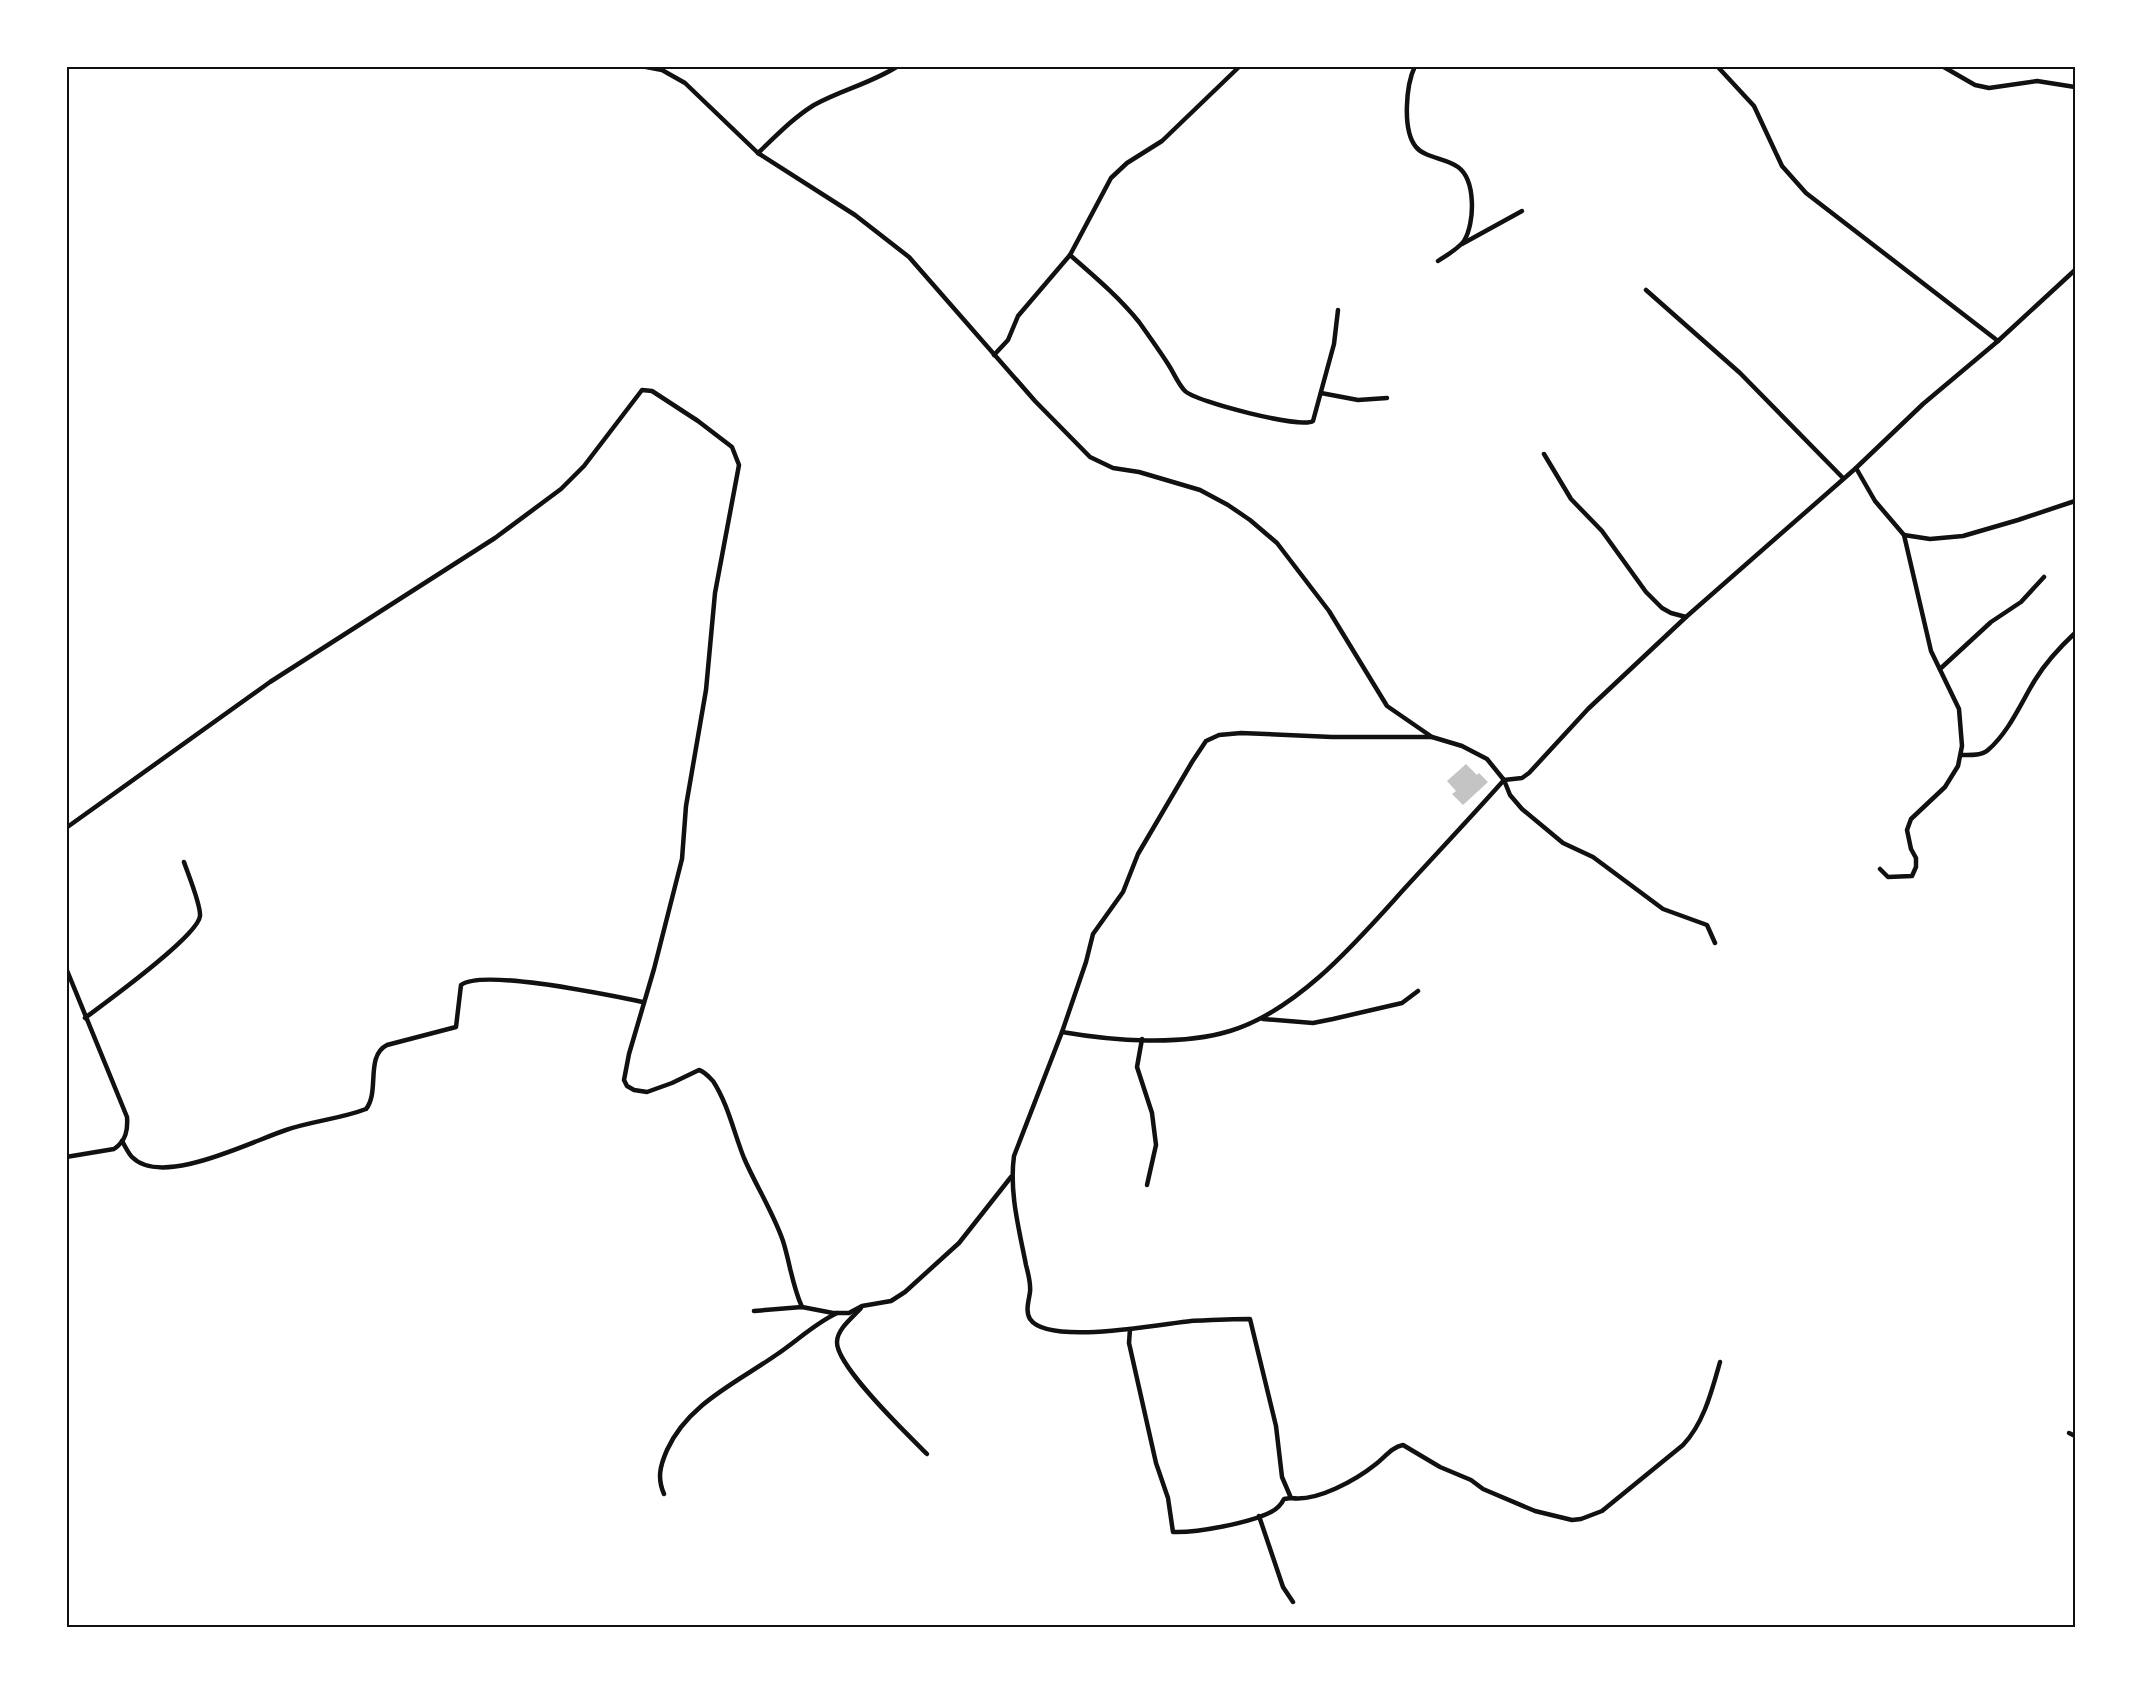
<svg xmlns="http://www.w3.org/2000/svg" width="2141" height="1693" viewBox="0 0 2141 1693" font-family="'Nunito Sans',sans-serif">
	<rect width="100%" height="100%" fill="#fff"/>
	<!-- building -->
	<polygon fill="#c4c4c4" points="1466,764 1477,775 1479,773 1488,782 1463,805 1452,794 1456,791 1447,781"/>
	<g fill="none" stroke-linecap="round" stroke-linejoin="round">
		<!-- minor -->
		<g stroke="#111" stroke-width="4.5">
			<polyline points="641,66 662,70 685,83 758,153 855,215 909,257 1035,401 1090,457 1113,468 1139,472 1200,490 1228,505 1250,520 1277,543 1329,611 1387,706 1432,737 1462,746 1487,759 1504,780 1522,778 1529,773 1588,709 1686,617 1856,468 1923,404 1998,341 2075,270"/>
			<path d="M1415,66C1406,85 1402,130 1416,147C1425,158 1446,158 1458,167C1476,180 1475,223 1464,241C1458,249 1447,255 1438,261"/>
			<polyline points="1717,66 1754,106 1782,166 1806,193 1998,341"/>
			<polyline points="1942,66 1975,85 1989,88 2037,81 2075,87"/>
			<path d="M758,153C776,136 793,118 814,105C841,90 872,83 898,66"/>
			<polyline points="1462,244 1522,211"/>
			<path d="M1070,255C1094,276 1119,297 1139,322C1149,336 1159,350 1168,364C1174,373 1178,384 1185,391C1196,402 1302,429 1313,421L1334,344L1338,310"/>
			<polyline points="1646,290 1740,373 1843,478"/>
			<polyline points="994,355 1008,340 1018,316 1070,255 1111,178 1127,163 1162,141 1240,66"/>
			<polyline points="1321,393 1358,400 1387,398"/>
			<polyline points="1544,454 1571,499 1602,531 1646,592 1662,608 1671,613 1686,617"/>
			<polyline points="1856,468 1875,501 1904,535 1931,651 1959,709 1962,746 1958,766 1945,787 1911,819 1907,830 1911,849 1916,858 1916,867 1912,876 1888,877 1880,869"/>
			<polyline points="1904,535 1930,539 1963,536 2018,520 2075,501"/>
			<polyline points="1940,669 1991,622 2021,602 2044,577"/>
			<path d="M1432,737H1332L1241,733L1219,735L1206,741L1192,762L1138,854L1123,892L1093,934L1086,962L1062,1032L1014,1156C1009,1192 1019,1229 1026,1265C1028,1273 1031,1283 1030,1292C1029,1300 1025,1311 1030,1319C1048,1346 1160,1324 1191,1321C1211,1320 1230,1319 1250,1319L1276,1426L1282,1477L1291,1498C1317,1502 1356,1480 1376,1464C1385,1457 1392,1447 1403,1445L1440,1467L1471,1480L1483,1489L1535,1511L1572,1520L1581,1519L1602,1511L1683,1445C1704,1423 1712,1390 1720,1362"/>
			<path d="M1961,755C1970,755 1981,756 1988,750C2009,732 2021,703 2035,680C2046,662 2060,647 2075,633"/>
			<path d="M66,828L270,682L495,538L561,489L584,466L642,390L652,391L698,421L732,447L739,465L715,593L706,690L686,806L682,859L654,969L629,1054L624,1080L627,1086L634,1090L647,1092L672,1083L699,1070C705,1072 709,1077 713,1081C728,1104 734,1133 744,1158C756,1186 773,1212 783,1241C790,1263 792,1285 802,1307"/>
			<path d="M66,968L127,1117C128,1130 126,1141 114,1149L66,1157"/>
			<path d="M85,1018C105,1003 198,936 200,916C201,905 188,874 184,862"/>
			<polyline points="1263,1019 1313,1023 1333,1019 1402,1003 1418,991"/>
			<path d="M1062,1032C1114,1041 1180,1046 1230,1031C1299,1010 1358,940 1405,888C1438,852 1471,817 1504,780L1510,795L1522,809L1563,843L1593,857L1663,909L1707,925L1715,943"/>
			<polyline points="1142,1039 1137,1067 1152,1113 1156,1145 1147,1185"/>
			<path d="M122,1141C125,1146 128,1153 132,1157C162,1188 252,1141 286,1130C312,1121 340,1119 366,1109C380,1092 365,1056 387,1045L456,1027L461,985C483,968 613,996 643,1002"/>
			<path d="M861,1308C853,1317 837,1329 837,1342C836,1366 908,1435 927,1454"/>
			<polyline points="754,1311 802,1307 833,1313 849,1313 862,1306 891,1301 905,1292 959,1243 1011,1177"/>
			<path d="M1130,1329L1129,1343L1156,1463L1168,1498L1173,1532C1196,1533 1250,1523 1271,1512C1277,1509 1281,1505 1284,1499L1291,1498"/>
			<polyline points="2069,1433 2075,1436"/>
			<path d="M664,1494C657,1478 660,1466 667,1450C688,1404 736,1383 776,1355C797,1341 814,1324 837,1313"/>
			<polyline points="1259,1516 1283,1587 1293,1602"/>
		</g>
	</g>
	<!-- border -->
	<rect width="2141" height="1693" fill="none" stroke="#ffffff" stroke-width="135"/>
	<rect x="68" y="68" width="2006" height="1558" fill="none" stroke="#111" stroke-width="2"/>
</svg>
